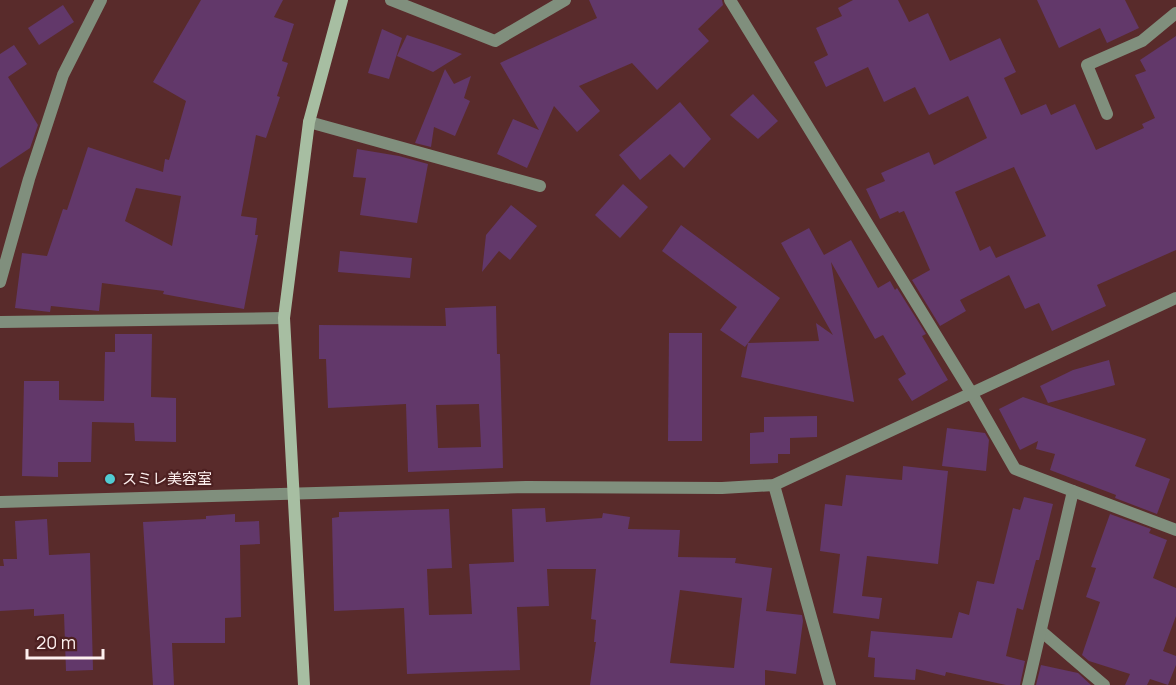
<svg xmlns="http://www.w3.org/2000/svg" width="1176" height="685" viewBox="0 0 1176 685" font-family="Manrope,'Noto Sans JP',sans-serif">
	<rect width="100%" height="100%" fill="#592b2b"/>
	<!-- building -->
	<g fill="#62386a" fill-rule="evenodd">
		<path d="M201,0H283L274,17L294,24L282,61L288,63L277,96L280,97L266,138L256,135L241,216L257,218L255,235H258L244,309L163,294L164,291L102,283L99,311L51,306L50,312L15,308L22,253L47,256L63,209L67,210L88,147L163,172L165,159L169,160L186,101L153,82ZM136,188L181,196L172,246L125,221Z"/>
		<polygon points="589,0 722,0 723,5 698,29 709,41 657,90 632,63 579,86 600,111 577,132 554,106 527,168 497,154 513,119 539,130 500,63 597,18"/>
		<path d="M853,0H898L909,22L928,13L950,61L1000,38L1016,72L1004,78L1021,115L1046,104L1051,115L1075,104L1096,150L1144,128L1142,124L1155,118L1135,75L1146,71L1140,60L1176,36V250L1097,285L1106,306L1052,331L1039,303L1025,309L1009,275L960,300L966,311L940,326L912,280L930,270L904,211L899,213L898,211L880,219L866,189L885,181L881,173L929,152L934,165L987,138L968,96L929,115L915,87L884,102L868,67L826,87L814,62L828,55L816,28L842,16L838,8ZM1014,167L1046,236L996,258L990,246L980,251L955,192Z"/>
		<polygon points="1037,0 1125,0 1139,28 1107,43 1100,28 1059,48"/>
		<polygon points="63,5 74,22 39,45 28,28"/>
		<polygon points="382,29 402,38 389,79 368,73"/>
		<polygon points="407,35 437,45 462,54 433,72 397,56"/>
		<polygon points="14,45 27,64 8,77 38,125 30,148 0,168 0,54"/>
		<polygon points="445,69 454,84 471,76 464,98 470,101 455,136 434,127 431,147 415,143"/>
		<polygon points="753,94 778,121 758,139 730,115"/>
		<polygon points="680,102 711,139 684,168 670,154 640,180 619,155"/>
		<polygon points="357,149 399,156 428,164 417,223 360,215 366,178 353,177"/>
		<polygon points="623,184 648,207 620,238 595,215"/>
		<polygon points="511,205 537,226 510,260 499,251 482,272 486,235"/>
		<polygon points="681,225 780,298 748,343 819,341 816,323 833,335 781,243 809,228 824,255 851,240 878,288 890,281 895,290 897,288 926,334 922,336 948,380 912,401 898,379 906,374 883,335 875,339 831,262 854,402 741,377 748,343 745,347 720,330 737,307 662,251"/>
		<polygon points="340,251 412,258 410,278 338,272"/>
		<path d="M496,306L497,354H500L503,468L408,472L406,404L328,408L326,359H319V325L446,326L445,308ZM479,404L481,447L438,448L436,405Z"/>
		<polygon points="669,333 702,333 702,441 668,441"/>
		<polygon points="115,334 152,334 151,397 176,398 176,442 135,441 134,423 92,422 91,462 58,462 58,477 22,476 24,381 59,381 59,400 104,401 105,352 115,352"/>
		<polygon points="1109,360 1115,385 1048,403 1040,386 1073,370"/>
		<polygon points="1023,397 1146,439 1135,466 1170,479 1157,514 1115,498 1116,495 1050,470 1055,454 1036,449 1038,441 1020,450 999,409"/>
		<polygon points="817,416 817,437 790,438 790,454 778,454 778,463 750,464 750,433 764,432 764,417"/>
		<polygon points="947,428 985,433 989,440 986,471 942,466"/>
		<polygon points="903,466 948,471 938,564 867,556 862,596 882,598 879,619 833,613 840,554 820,551 825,504 842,506 846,475 902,480"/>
		<polygon points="1024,497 1053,504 1039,560 1036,560 1023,610 1017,608 1006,656 1025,661 1020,685 1006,685 946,672 945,676 916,669 915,680 874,677 875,658 868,657 871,631 952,638 959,612 969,615 977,581 994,584 1013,508 1020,510"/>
		<path d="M545,508L546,522L602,518L603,513L630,517L628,529L680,530L678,557L736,558L735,563L772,568L766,611L802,615L803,621L796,674L765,670V685H590L596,642H594L596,620L591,619L596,569H547L549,606L517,607L520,670L407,674L404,608L334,611L332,518L339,517V512L449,509L452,568L427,569L429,615L472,614L469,564L514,562L512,509ZM680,590L742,598L734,668L670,663Z"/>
		<polygon points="235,514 235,522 259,521 260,544 240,545 241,617 225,618 225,643 172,643 174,685 153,685 143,522 206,519 206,516"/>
		<polygon points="1110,514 1151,529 1149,533 1167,540 1153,578 1176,588 1176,616 1163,651 1176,656 1176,665 1168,685 1150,679 1147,685 1125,685 1130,674 1089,661 1082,655 1100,602 1086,597 1096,568 1091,567"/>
		<polygon points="47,519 49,555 90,553 93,670 66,671 64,614 34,616 34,609 0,611 0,566 4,566 3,559 17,559 15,521"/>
		<polygon points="1041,665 1078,673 1091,685 1036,685"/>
	</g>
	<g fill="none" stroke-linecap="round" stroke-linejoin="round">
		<!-- street -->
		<g stroke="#808f7d" stroke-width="12">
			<polyline points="391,0 495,41 565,0"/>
			<polyline points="730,0 972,394 1015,469 1176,530"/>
			<polyline points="1107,114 1087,65 1142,41 1176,13"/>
			<polyline points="309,122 540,186"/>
			<polyline points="0,282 29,179 63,75 101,0"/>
			<polyline points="0,322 284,318"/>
			<polyline points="774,485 830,685"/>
			<polyline points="0,502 526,487 722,488 774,485 1176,298"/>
			<polyline points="1041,631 1104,685"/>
			<polyline points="1028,685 1073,491"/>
		</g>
		<!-- secondary -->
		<polyline stroke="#a7bea2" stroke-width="12" points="304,685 284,318 309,122 342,0"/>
	</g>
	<!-- markers -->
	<circle fill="#51ccd3" stroke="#4d2021" stroke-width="2" cx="110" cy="479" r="6"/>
	<g text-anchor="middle" stroke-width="4.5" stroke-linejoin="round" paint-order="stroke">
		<!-- poi labels -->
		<g font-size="15" fill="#fdf0ef" stroke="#4d2021" text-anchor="start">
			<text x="122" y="484">スミレ美容室</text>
		</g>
	</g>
	<!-- scale -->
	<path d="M27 649v9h76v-9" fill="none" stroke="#fdf0ef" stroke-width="3"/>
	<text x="36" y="649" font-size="18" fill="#fdf0ef" stroke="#4d2021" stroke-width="4.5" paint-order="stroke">20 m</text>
</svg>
